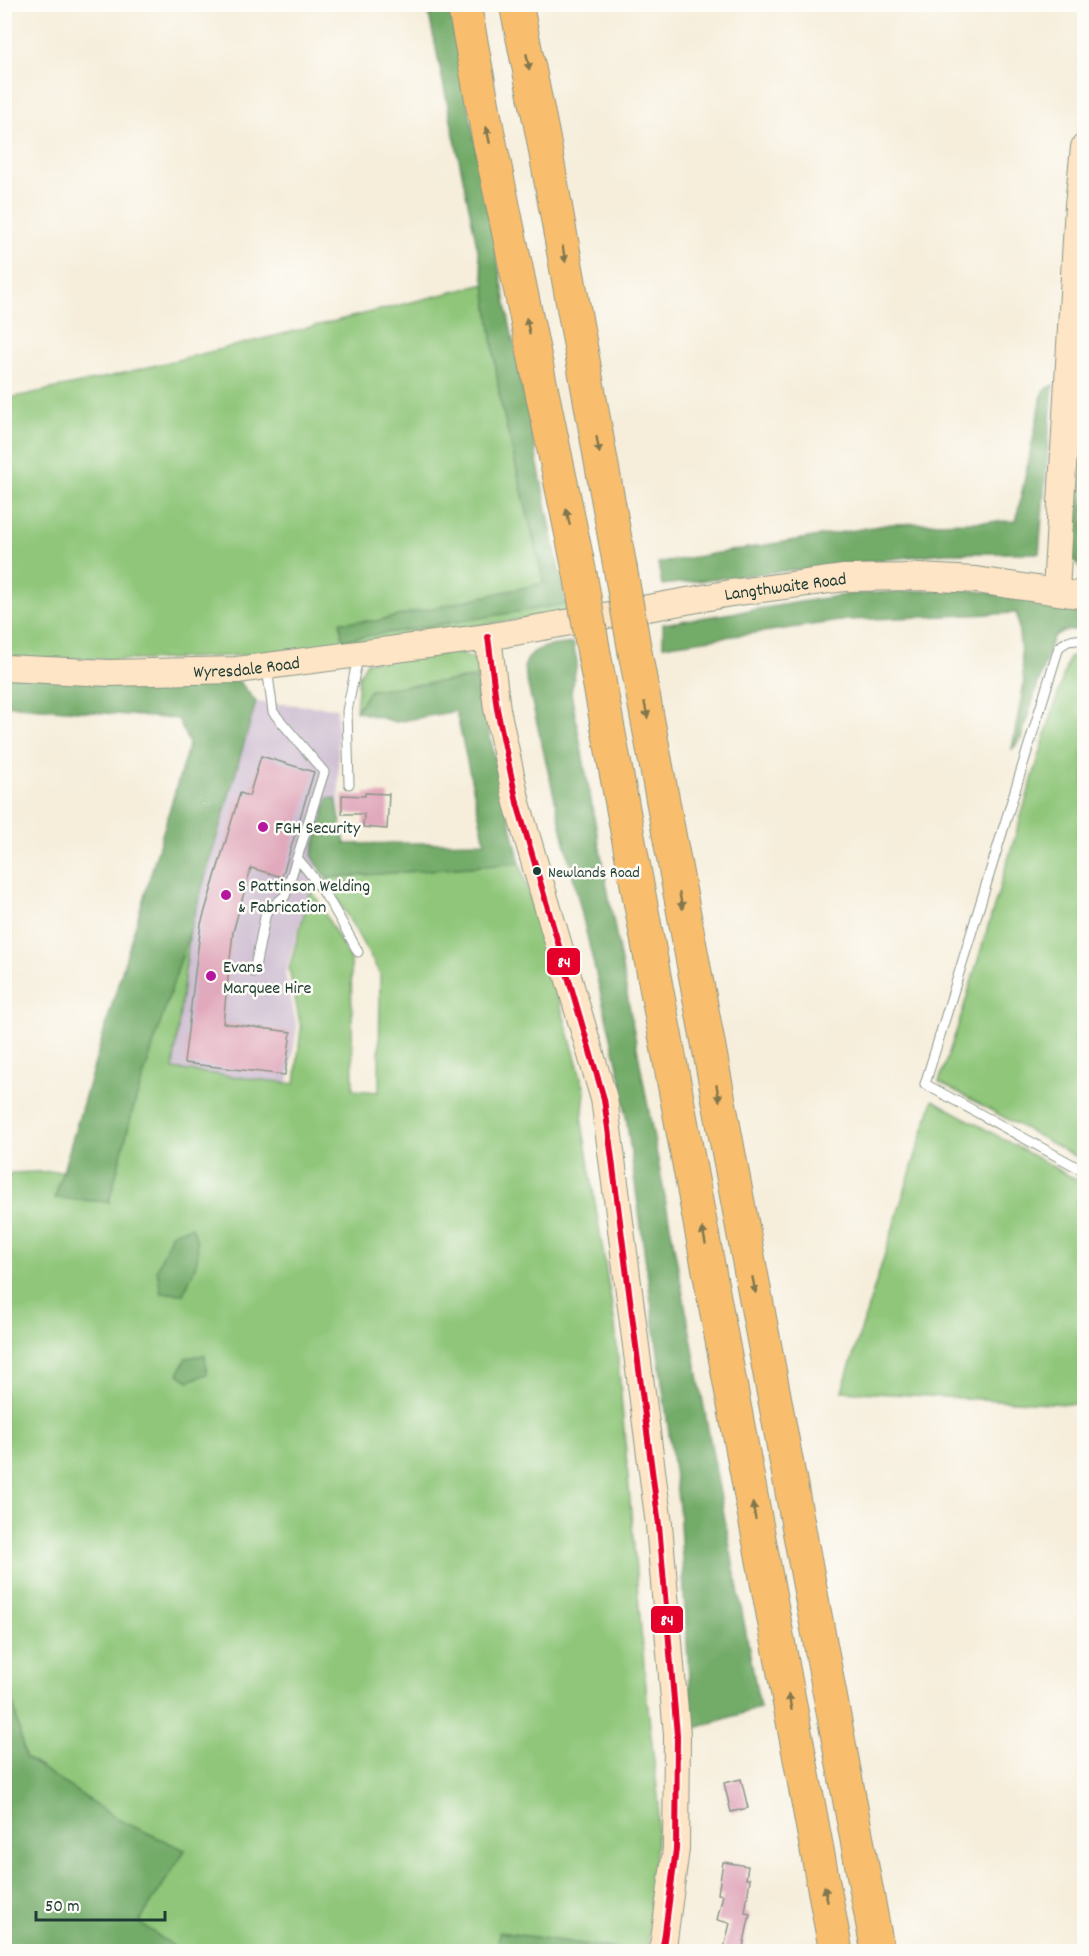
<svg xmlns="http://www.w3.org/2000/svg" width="1089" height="1956" viewBox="0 0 1089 1956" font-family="Dekko,sans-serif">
	<rect width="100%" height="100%" fill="#fdfcf7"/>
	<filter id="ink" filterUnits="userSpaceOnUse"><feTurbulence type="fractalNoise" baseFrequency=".0167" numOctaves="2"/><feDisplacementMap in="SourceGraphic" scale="12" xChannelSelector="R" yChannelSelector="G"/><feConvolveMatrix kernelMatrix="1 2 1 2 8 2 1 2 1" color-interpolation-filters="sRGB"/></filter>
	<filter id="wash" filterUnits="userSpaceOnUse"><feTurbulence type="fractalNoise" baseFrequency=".008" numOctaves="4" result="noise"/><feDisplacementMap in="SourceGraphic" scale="24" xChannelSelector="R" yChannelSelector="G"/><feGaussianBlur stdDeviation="1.35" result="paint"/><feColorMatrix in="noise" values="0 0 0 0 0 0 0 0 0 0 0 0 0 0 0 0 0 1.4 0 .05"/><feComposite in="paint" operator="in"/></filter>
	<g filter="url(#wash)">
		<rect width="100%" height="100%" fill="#f6eedb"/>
		<!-- industrial -->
		<polygon fill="#cebed1" points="256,702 337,708 341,861 319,860 285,974 297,1027 283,1115 133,1109 190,930"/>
		<!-- green -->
		<g fill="#8fc679" stroke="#578256" stroke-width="1.5">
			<polygon points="485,284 500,399 544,583 376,621 341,622 343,640 566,604 566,612 342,647 247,655 148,660 5,658 5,399 108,377"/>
			<path d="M452,651C470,656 480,657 483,677L370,690L356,711L359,676L367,662Z"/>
			<polygon points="1084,654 1084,1161 939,1082 959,1023 1069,657"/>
			<polygon points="520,863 585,1091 582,1122 615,1325 647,1699 659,1806 647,1951 632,1951 500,1932 498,1951 180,1951 139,1922 185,1850 119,1820 25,1757 10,1689 5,1680 4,1192 10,1173 63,1171 55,1197 109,1202 133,1109 190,930 173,1069 295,1084 301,1028 289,969 311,888 351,961 353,1090 379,1092 380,974 326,878"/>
			<polygon points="933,1100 1084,1184 1084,1405 842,1391"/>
		</g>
		<!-- forest -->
		<g fill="#73ab69" stroke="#49744e" stroke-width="1.5">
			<polygon points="427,5 449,5 510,325 566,604 343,640 340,622 376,621 544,583 500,399 485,284"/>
			<polygon points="1084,298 1084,572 1066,552"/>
			<polygon points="1053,385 1039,553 945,553 662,585 658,563 891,524 1016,521 1043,391"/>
			<polygon points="957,589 1084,603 1084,629 1063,631 1053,637 1020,741 1012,749 1024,683 1017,613 847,620 663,646 663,624 851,594"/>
			<path d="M573,643L577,662L571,693L760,1708L692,1729L679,1507L621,1080L524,668C530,644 552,646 573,643Z"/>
			<polygon points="4,676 239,681 256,702 190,930 133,1109 109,1202 55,1198 189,744 178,719 5,705"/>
			<polygon points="476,678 520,863 326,878 312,855 328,798 336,799 345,844 485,842 456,711 396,722 356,711 370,690"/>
			<path d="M192,1227C204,1254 195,1270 183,1294L161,1293L157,1269L172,1233Z"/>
			<polygon points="205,1355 207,1374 189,1381 178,1374 186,1358"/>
			<polygon points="5,1680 10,1688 25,1757 119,1820 185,1850 139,1922 180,1951 5,1951"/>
			<polygon points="499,1932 632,1951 498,1951"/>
		</g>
		<g id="blocks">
			<!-- building -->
			<g fill="#e1a9bc">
				<polygon points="261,756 314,772 282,877 251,868 233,932 223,1023 291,1032 285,1075 184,1063 201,924 240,793 249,796"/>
				<polygon points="365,793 389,794 387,829 363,827 364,814 342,814 342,795 365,796"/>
				<polygon points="741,1779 748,1808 731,1812 724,1783"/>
				<polygon points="723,1862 748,1866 746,1879 750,1879 745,1913 750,1914 742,1952 723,1952 730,1923 717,1920 723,1895 718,1894"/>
			</g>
		</g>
	</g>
	<g filter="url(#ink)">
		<use href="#blocks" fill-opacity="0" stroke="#8a9688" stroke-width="1.5"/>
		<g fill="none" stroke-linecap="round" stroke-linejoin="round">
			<!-- lane casing -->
			<g stroke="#8a9688" stroke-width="11">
				<g id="lane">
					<polyline points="1084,639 1068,641 1059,647 925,1084 1084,1171"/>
					<path d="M267,668L273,712L324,772L297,858C323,887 340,918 358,952"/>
					<polyline points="349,784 347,711 358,657"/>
					<polyline points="254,972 266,912 285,896 297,858"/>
				</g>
			</g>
			<!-- secondary casing -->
			<g stroke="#8a9688" stroke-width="28">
				<g id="secondary">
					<polyline points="1056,591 1078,205 1084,147"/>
					<polyline points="488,637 497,709 517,803 604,1099 609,1136 659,1525 677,1735 676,1849 664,1940 661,1952"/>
					<path id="s1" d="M4,668L109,673L237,670L488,637L731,593L844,578L919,577L976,580L1084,596"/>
				</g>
			</g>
			<!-- highway casing -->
			<g stroke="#8a9688" stroke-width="35">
				<g id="highway">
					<polyline points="464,4 487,129 580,574"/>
					<polyline points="516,4 543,137 620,567"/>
					<polyline points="635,652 878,1952"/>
					<polyline points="595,659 836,1952"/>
				</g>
			</g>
			<!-- lane -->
			<use href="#lane" stroke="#fff" stroke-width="9"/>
			<!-- secondary -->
			<use href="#secondary" stroke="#fde5c5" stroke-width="26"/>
			<!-- highway -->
			<use href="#highway" stroke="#f9be6d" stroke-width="33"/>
			<!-- highway-bridge casing -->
			<g stroke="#8a9688" stroke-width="35" stroke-linecap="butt">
				<g id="highway-bridge">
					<polyline points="620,567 635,652"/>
					<polyline points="580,574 595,659"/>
				</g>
			</g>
			<!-- highway-bridge -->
			<use href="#highway-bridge" stroke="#f9be6d" stroke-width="33"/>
			<!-- bus-1 casing -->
			<g stroke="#fdfcf7" stroke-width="10">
				<polyline id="bus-1" points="488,637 497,709 517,803 604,1099 609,1136 659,1525 677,1735 676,1849 664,1940 661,1952"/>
			</g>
			<!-- bus-1 -->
			<use href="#bus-1" stroke="#e4002b" stroke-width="6"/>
		</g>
		<!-- one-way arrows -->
		<defs><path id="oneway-solid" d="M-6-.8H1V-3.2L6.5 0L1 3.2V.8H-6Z" transform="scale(1.5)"/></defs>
		<g fill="#81774e">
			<use href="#oneway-solid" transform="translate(528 62) rotate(79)"/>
			<use href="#oneway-solid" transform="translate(488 135) rotate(-102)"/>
			<use href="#oneway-solid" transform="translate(564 254) rotate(80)"/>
			<use href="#oneway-solid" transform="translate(528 326) rotate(-102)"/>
			<use href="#oneway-solid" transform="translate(598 445) rotate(80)"/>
			<use href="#oneway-solid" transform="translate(568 517) rotate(-102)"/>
			<use href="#oneway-solid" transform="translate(646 710) rotate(79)"/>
			<use href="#oneway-solid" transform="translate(681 901) rotate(79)"/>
			<use href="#oneway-solid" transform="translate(718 1093) rotate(79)"/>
			<use href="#oneway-solid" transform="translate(704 1236) rotate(-101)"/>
			<use href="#oneway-solid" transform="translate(754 1285) rotate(79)"/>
			<use href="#oneway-solid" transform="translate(754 1511) rotate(-100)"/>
			<use href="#oneway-solid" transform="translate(790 1702) rotate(-101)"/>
			<use href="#oneway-solid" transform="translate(826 1894) rotate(-101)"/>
		</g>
	</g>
	<!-- markers -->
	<g fill="#b5179e" stroke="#fdfcf7" stroke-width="2">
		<circle cx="263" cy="827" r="6"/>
		<circle cx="226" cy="895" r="6"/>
		<circle cx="211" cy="976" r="6"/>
	</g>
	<circle fill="#1f3d34" stroke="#fdfcf7" stroke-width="2" cx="537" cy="871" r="5"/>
	<g text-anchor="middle" stroke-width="5" stroke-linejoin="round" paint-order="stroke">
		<!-- bus labels -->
		<g font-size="16" fill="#1f3d34" stroke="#fdfcf7" text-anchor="start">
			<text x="548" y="877">Newlands Road</text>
		</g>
		<!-- street labels -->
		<g font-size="18" fill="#1f3d34" stroke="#fdfcf7">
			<text dy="6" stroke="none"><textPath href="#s1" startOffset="788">Langthwaite Road</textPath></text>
			<text dy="6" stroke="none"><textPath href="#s1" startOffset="243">Wyresdale Road</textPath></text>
		</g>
		<!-- poi labels -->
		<g font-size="18" fill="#1f3d34" stroke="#fdfcf7" text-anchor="start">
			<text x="275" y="833">FGH Security</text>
			<text x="238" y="891">S Pattinson Welding<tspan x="238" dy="21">&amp; Fabrication</tspan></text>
			<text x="223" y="972">Evans<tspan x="223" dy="21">Marquee Hire</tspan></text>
		</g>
	</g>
	<g stroke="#fdfcf7" stroke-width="2">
		<rect x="546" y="947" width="35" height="29" rx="6" fill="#e4002b"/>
		<rect x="650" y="1605" width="34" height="29" rx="6" fill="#e4002b"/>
	</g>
	<g font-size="16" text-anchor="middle" font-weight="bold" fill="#fff">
		<text x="564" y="967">84</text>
		<text x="667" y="1625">84</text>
	</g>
	<!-- margin -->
	<rect width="1089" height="1956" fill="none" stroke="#fdfcf7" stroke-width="24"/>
	<!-- scale -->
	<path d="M36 1911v9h129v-9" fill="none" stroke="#1f3d34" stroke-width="3"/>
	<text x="45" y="1911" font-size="18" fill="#1f3d34" stroke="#fdfcf7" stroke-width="4.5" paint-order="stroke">50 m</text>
</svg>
